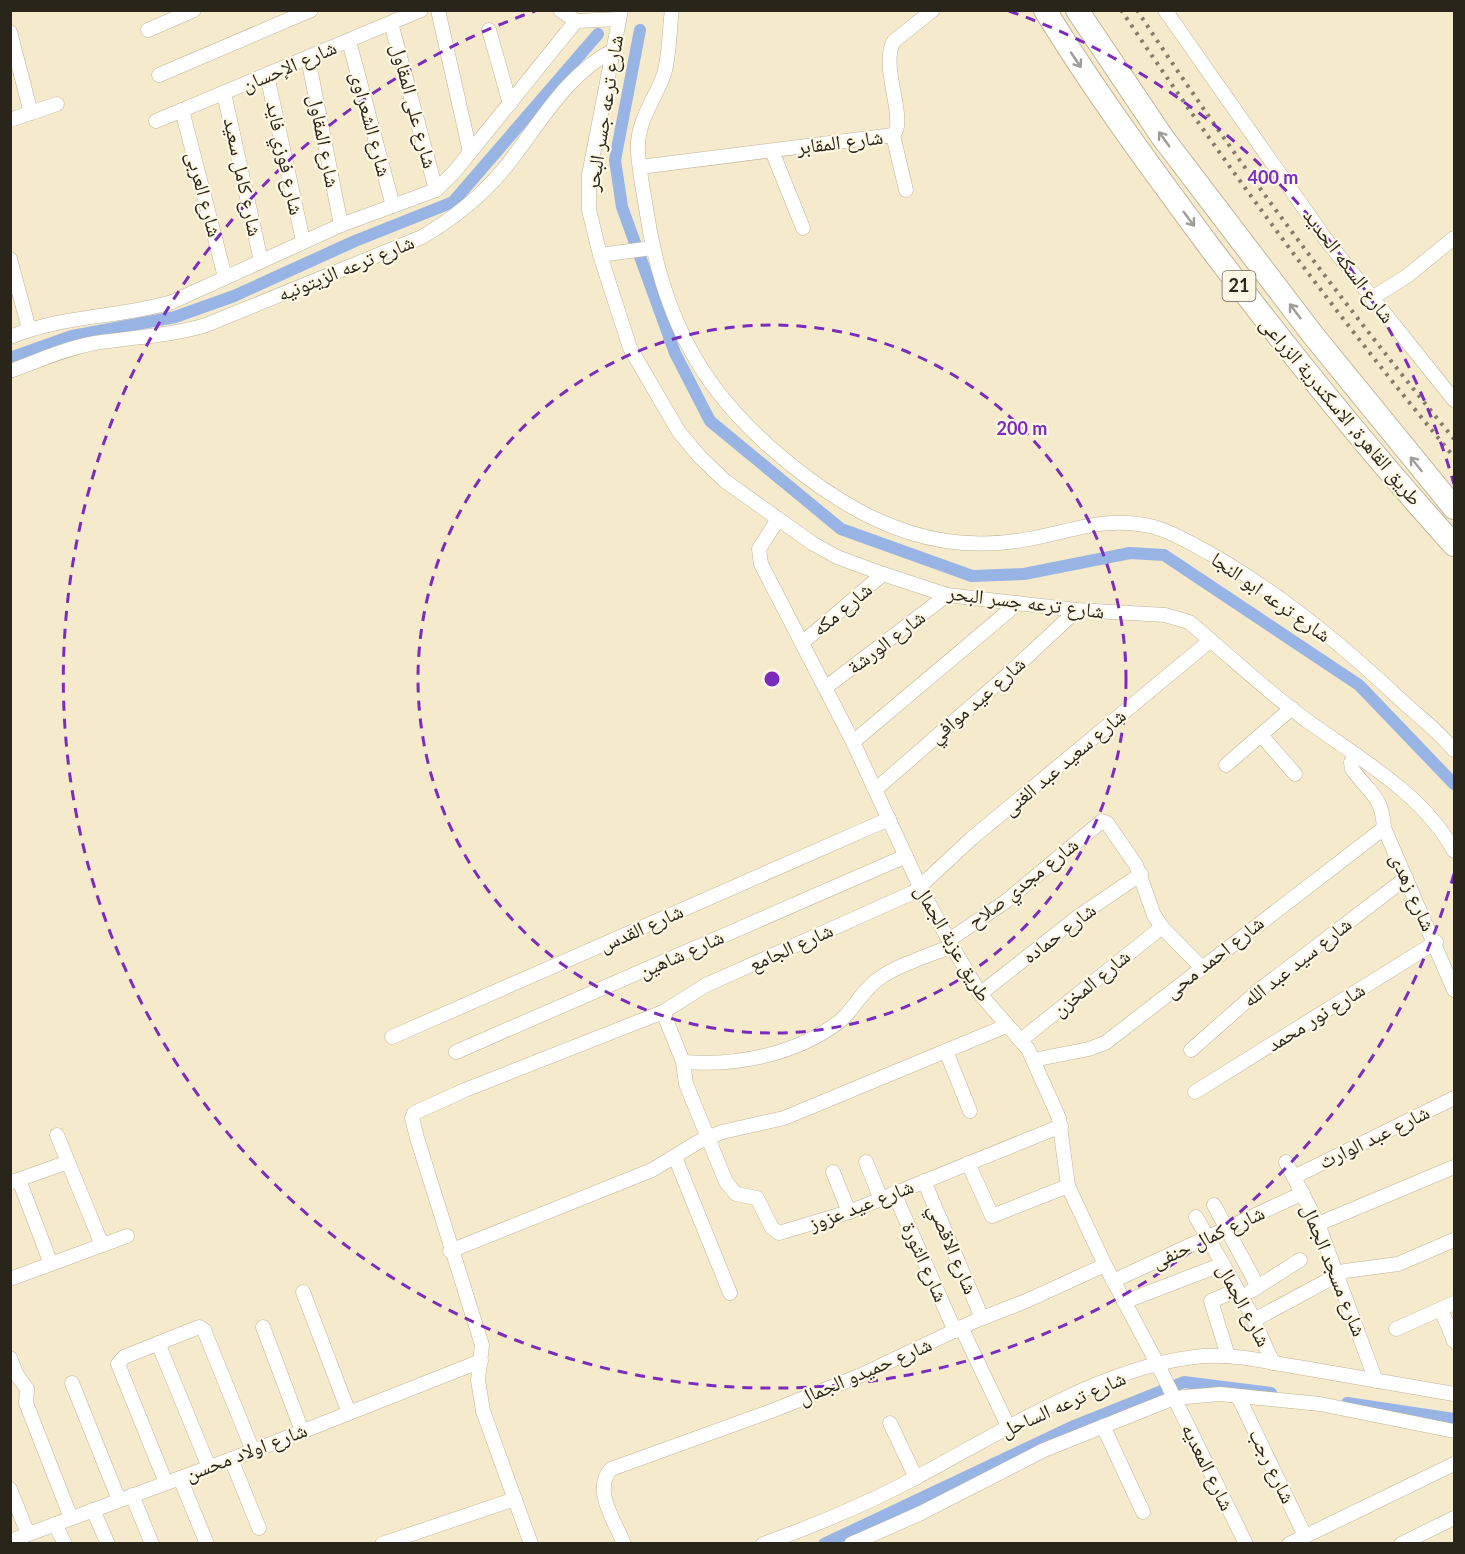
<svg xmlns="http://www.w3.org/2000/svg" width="1465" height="1554" viewBox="0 0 1465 1554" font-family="Lato,'Noto Naskh Arabic',sans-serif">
	<rect width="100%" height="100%" fill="#f5eacc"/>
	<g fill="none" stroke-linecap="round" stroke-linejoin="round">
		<!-- canal -->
		<g stroke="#98b4e5" stroke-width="12">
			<polyline points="640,30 615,160 622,207 675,353 710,421 841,529 972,576 1024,574 1130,553 1164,555 1359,685 1454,784"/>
			<polyline points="10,358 72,336 175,317 234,296 355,241 453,202 598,34"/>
			<polyline points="1347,1403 1454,1419"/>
			<polyline points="824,1544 1074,1426 1184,1382 1271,1393"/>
		</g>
		<!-- minor casing -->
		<g stroke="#beb497" stroke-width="15">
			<g id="minor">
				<polyline points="438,10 470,152"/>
				<polyline points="560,10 576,21 619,19"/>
				<path d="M621,10L589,175V210L600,255L630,348L679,432L700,457L725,481L812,543L837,557L883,574L947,595L1077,610L1165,615L1189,622C1229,655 1267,692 1309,722C1360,759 1423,794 1454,851"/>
				<path d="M672,10C669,31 670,54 664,74C655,100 636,122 638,151C639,170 643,189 646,208C664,330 710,405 808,478C850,509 894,533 946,541C973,545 1002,544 1029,539C1074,531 1105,515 1154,527C1173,532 1194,545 1211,554C1281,594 1345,647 1403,702C1421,718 1439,732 1454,750"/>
				<polyline points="1165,10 1327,241 1454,400"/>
				<polyline points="391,23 436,190"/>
				<polyline points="148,30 194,10"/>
				<polyline points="489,30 510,104"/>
				<polyline points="10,32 31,113"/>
				<polyline points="349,41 393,206"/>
				<polyline points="308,58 341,225"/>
				<polyline points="159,75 311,10"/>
				<polyline points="267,75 303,241"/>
				<polyline points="224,93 261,261"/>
				<polyline points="182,110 225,277"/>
				<polyline points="10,120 57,104"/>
				<polyline points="156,121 421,10"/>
				<polyline points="893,135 906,190"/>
				<polyline points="772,151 803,228"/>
				<path d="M640,167L893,135C908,122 879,65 894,41L933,10"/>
				<polyline points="600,255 652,248"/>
				<polyline points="10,259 29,329"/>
				<polyline points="1372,298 1407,276 1454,238"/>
				<path d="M10,337C62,315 119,318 172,302L341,225L436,190L455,171L576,21"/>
				<path d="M10,371C38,361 66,348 95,343C132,337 170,336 206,325L422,237C452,219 480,198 503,170C537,129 564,75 614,50"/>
				<polyline points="778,519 759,549 761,564 853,742 920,887 952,946 980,994 1028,1049 1059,1118 1068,1186 1105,1265 1158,1365 1246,1544"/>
				<polyline points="802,643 883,574"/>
				<polyline points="825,688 947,595"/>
				<polyline points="1261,735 1295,774"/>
				<polyline points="853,742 1018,603"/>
				<path d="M1357,755L1351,762L1352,769C1370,794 1382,795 1384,828L1454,990"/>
				<polyline points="1226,765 1292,708"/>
				<polyline points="876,789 1005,677 1077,610"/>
				<polyline points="949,940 1005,902 1102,821 1107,823 1136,865 1154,915 1162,927 1201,967"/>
				<polyline points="980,994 1079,916 1141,874"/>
				<polyline points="663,1012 683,1062 686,1084 726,1182 736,1194 757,1198 772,1228 779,1233 849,1212 1061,1126"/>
				<polyline points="392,1037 889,819"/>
				<polyline points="1021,1040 1162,927"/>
				<polyline points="1191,1050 1258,991 1406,878"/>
				<polyline points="946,1051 970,1111"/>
				<polyline points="456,1052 906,856"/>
				<polyline points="1033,1060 1089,1049 1105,1043 1384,828"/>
				<path d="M683,1062C736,1066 796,1055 840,1021C854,1009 862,991 877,980C895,966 930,955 952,946"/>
				<polyline points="1195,1092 1436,942"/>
				<polyline points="57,1135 102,1245"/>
				<polyline points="675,1157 730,1293"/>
				<polyline points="866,1162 881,1199"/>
				<polyline points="1286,1162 1318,1224 1376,1381"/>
				<polyline points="968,1163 992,1216 1068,1186"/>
				<polyline points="833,1172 849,1212"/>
				<polyline points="1294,1177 1454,1098"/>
				<polyline points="19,1180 51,1264"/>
				<polyline points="924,1181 982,1318"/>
				<polyline points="12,1182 68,1162"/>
				<polyline points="894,1193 955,1331"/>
				<polyline points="1214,1205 1258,1287"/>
				<polyline points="1196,1217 1249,1310 1273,1363"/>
				<polyline points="1318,1224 1454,1167"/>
				<polyline points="450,1251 652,1170 698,1142 722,1132 784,1118 1006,1026"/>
				<polyline points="10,1279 127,1236"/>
				<polyline points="1113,1281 1303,1193"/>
				<polyline points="1251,1291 1300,1260"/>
				<polyline points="303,1292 349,1413"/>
				<polyline points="1124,1302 1223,1264"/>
				<polyline points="1441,1309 1454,1341"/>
				<polyline points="1254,1320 1345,1271 1398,1264 1454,1240"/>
				<polyline points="263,1327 302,1431"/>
				<polyline points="961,1327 1009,1428"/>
				<polyline points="1396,1329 1454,1303"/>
				<polyline points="158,1343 209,1467"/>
				<polyline points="1228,1356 1211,1301 1237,1290"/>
				<polyline points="10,1358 17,1375 27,1389 26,1403 71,1518"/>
				<polyline points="72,1383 119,1500"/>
				<polyline points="1238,1396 1305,1536"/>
				<polyline points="890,1423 916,1478"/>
				<polyline points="1103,1426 1143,1512"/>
				<polyline points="231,1459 259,1528"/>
				<polyline points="180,1478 207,1544"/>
				<polyline points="166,1483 118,1364 124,1357 199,1327 204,1330 253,1451"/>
				<polyline points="10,1489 28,1534"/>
				<polyline points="132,1495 152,1544"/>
				<polyline points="93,1510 108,1544"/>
				<polyline points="55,1524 65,1544"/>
				<polyline points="10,1541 253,1451 481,1361"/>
				<polyline points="382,1544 515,1499"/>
				<polyline points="531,1544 483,1411 478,1380 482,1345 417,1138 412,1118 414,1113 465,1090 663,1012 706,985 914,892 972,838 1211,640"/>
				<path d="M624,1544C615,1521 592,1490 611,1469L774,1410L859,1376L975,1321L1026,1301L1105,1265"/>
				<path d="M763,1544C816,1525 867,1504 917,1477C1002,1432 1106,1364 1204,1356C1236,1354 1267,1362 1298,1367C1350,1376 1402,1385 1454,1394"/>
				<polyline points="851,1544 919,1514 1044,1450 1174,1398 1220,1394 1320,1404 1454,1431"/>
				<polyline points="1289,1544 1454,1464"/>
				<polyline points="1401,1544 1454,1518"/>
			</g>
		</g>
		<!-- trunk casing -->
		<g stroke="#beb497" stroke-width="24">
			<g id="trunk">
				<path d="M1045,10C1095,92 1152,169 1209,246C1287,349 1367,449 1454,545"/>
				<polyline points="1077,10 1163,138 1313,335 1454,508"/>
			</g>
		</g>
		<!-- minor -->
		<use href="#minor" stroke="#fff" stroke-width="14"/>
		<!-- trunk -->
		<use href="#trunk" stroke="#fff" stroke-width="22"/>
		<!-- rail -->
		<g stroke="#837c68" stroke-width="4" stroke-dasharray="3 6" stroke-linecap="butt">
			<path d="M1121,10C1225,165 1335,314 1454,457"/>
			<path d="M1137,10C1235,160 1341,301 1454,439"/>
		</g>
	</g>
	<!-- one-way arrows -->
	<defs><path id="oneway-shaft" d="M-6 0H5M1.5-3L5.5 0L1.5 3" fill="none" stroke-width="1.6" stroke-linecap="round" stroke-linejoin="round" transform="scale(1.5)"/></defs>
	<g stroke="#9f9d98">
		<use href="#oneway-shaft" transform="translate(1076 60) rotate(56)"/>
		<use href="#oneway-shaft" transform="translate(1164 139) rotate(-126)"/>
		<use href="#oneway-shaft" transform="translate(1189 219) rotate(53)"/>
		<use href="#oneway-shaft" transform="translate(1295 311) rotate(-127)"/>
		<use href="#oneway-shaft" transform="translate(1416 464) rotate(-129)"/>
	</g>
	<!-- distance rings -->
	<g fill="none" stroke="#7b2cbf" stroke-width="3" stroke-dasharray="10 8">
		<circle cx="772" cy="679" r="354"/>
		<path d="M1454 874A709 709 0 1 1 535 11M1009 11A709 709 0 0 1 1454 484"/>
	</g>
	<g text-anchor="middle" stroke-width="4.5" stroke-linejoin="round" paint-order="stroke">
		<!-- shield labels -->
		<rect fill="#fef7e5" stroke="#696457" stroke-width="1.5" x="1222.5" y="271" width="33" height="30" rx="4.5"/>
		<g font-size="18" font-weight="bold" fill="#29251a">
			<text x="1239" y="292">21</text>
		</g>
		<!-- street labels -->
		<g font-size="20" fill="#29251a" stroke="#fef7e5">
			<text transform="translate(289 66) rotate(-23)" y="7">شارع الإحسان</text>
			<text transform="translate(414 106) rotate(75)" y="7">شارع على المقاول</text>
			<text transform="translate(604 113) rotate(-81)" y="7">شارع ترعه جسر البحر</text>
			<text transform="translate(371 124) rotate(75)" y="7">شارع الشعراوى</text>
			<text transform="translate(324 141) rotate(79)" y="7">شارع المقاول</text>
			<text transform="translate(840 142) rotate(-7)" y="7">شارع المقابر</text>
			<text transform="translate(285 158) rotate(78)" y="7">شارع فوزي فايد</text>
			<text transform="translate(243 177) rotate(78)" y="7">شارع كامل سعيد</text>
			<text transform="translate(204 194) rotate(75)" y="7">شارع العربى</text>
			<text transform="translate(1349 266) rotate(53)" y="7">شارع السكه الحديد</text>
			<text transform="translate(346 268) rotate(-22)" y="7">شارع ترعه الزيتونيه</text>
			<text transform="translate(1341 411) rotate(50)" y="7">طريق القاهرة, الاسكندرية الزراعى</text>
			<text transform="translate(1271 597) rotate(35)" y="7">شارع ترعه ابو النجا</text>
			<text transform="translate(1026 602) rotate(7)" y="7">شارع ترعه جسر البحر</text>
			<text transform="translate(842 609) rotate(-40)" y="7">شارع مكه</text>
			<text transform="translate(886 642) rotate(-37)" y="7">شارع الورشة</text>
			<text transform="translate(977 700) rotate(-41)" y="7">شارع عيد موافي</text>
			<text transform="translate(1064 762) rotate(-40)" y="7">شارع سعيد عبد الغنى</text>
			<text transform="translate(1023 883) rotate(-38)" y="7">شارع مجدي صلاح</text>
			<text transform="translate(1413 892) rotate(66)" y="7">شارع زهدى</text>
			<text transform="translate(641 928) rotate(-24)" y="7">شارع القدس</text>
			<text transform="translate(1059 933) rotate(-37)" y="7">شارع حماده</text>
			<text transform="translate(953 943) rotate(60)" y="7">طريق عزبة الجمال</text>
			<text transform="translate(791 947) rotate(-24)" y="7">شارع الجامع</text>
			<text transform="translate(681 954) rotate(-24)" y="7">شارع شاهين</text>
			<text transform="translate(1214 957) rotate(-38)" y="7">شارع احمد محى</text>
			<text transform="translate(1297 962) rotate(-38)" y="7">شارع سيد عبد الله</text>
			<text transform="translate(1091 983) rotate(-39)" y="7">شارع المخزن</text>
			<text transform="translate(1316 1017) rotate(-32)" y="7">شارع نور محمد</text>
			<text transform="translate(1374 1137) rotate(-26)" y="7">شارع عبد الوارث</text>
			<text transform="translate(861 1205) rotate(-21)" y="7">شارع عيد عزوز</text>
			<text transform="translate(1208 1237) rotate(-25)" y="7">شارع كمال حنفى</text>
			<text transform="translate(953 1249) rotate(67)" y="7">شارع الاقصي</text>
			<text transform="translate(925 1262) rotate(66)" y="7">شارع الثورة</text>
			<text transform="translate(1334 1270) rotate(68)" y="7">شارع مسجد الجمال</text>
			<text transform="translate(1244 1305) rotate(62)" y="7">شارع الجمال</text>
			<text transform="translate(865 1371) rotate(-23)" y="7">شارع حميدو الجمال</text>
			<text transform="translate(1063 1404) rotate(-24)" y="7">شارع ترعه الساحل</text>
			<text transform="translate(246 1452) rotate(-21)" y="7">شارع اولاد محسن</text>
			<text transform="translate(1272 1466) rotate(64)" y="7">شارع رجب</text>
			<text transform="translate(1208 1467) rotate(64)" y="7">شارع المعديه</text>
		</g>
	</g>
	<circle cx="772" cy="679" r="9" fill="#7b2cbf" stroke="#fef7e5" stroke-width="3"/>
	<g font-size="18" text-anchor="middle" font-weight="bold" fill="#7b2cbf" stroke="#fef7e5" stroke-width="4.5" stroke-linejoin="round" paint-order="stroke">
		<text x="1273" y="184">400 m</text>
		<text x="1022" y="435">200 m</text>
	</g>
	<!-- border -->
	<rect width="1465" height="1554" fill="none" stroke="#29251a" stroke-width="24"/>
</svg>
